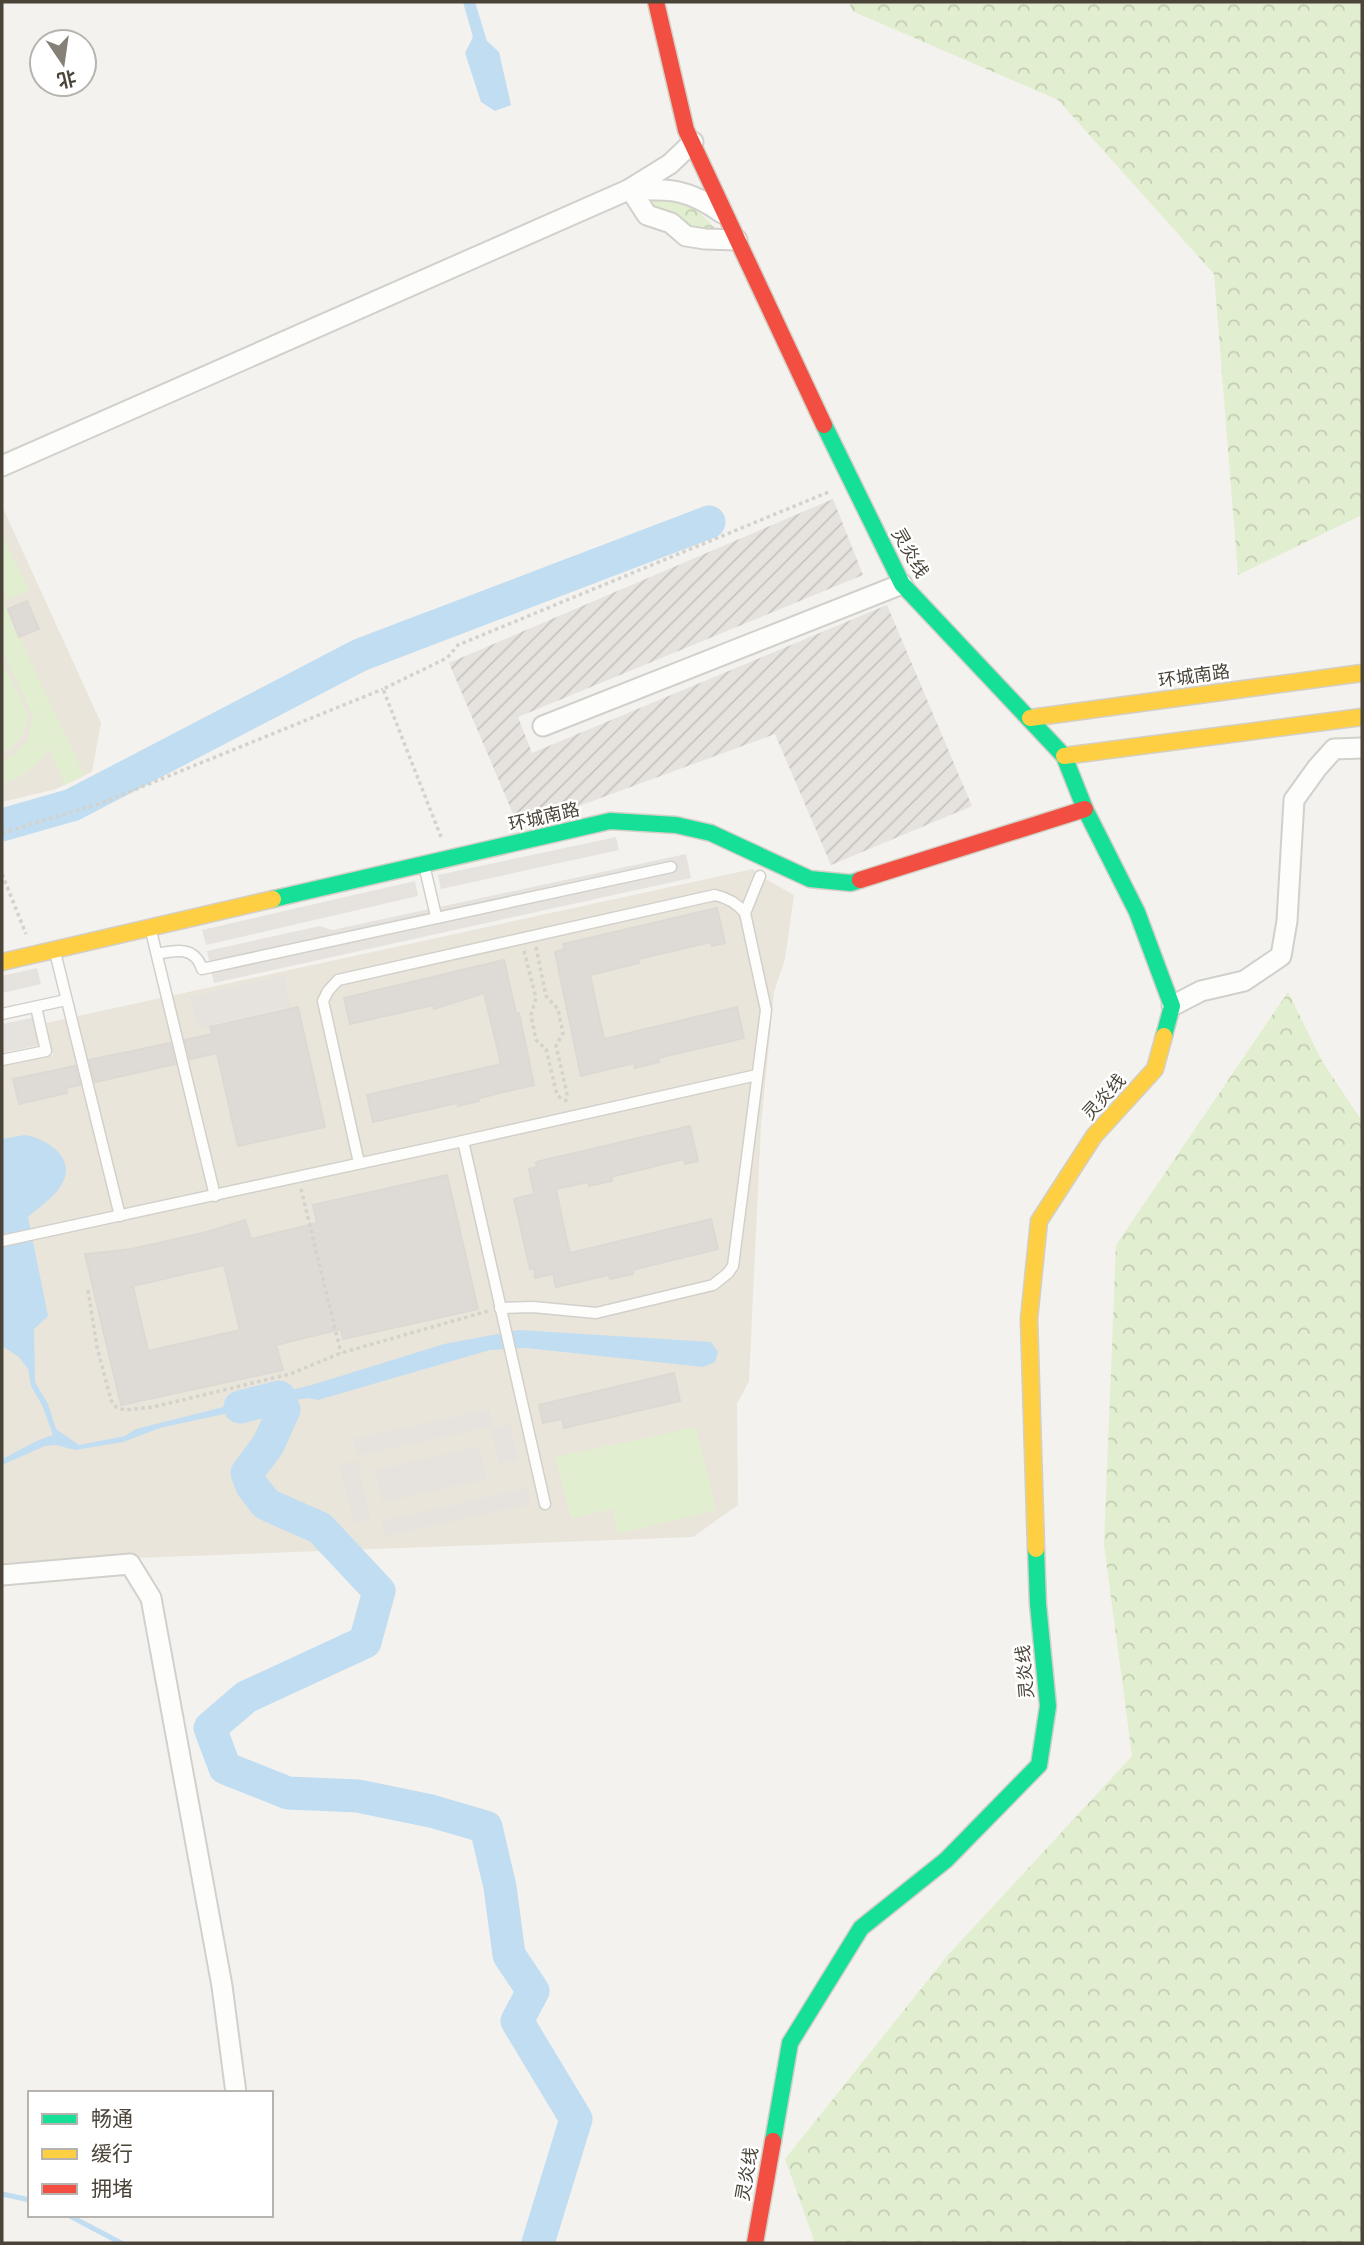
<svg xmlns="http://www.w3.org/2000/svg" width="1364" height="2245" viewBox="0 0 1364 2245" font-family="Manrope,'Noto Sans SC',sans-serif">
	<defs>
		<pattern id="industrial-furrows" width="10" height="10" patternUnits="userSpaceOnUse" patternTransform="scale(1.75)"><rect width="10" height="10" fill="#e6e2de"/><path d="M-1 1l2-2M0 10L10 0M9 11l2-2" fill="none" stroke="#c7c3bf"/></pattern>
		<pattern id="forest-crowns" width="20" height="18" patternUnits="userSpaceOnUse" patternTransform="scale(1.75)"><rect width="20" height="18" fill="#e1eecf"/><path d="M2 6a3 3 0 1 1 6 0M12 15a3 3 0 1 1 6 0" fill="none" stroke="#c3cdb2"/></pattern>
	</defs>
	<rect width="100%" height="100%" fill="#f4f2ee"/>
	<!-- industrial -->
	<polygon fill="url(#industrial-furrows)" points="833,499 863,575 518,717 532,753 887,605 972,806 831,865 775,734 519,828 449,663"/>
	<!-- education -->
	<g fill="#eae5da">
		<polygon points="2,506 101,723 92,772 56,789 2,802"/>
		<polygon points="753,869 760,876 794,895 785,959 774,992 761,1125 749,1381 737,1404 738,1505 693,1537 2,1563 2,1066 53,1055 46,1023"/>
	</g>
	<!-- forest -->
	<g fill="url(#forest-crowns)">
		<polygon points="849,2 1362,2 1362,515 1238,575 1214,274 1058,100 852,11"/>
		<path d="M651,199C688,201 692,204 718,231L693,235L650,209Z"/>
		<polygon points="1288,992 1322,1061 1362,1121 1362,2243 815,2243 785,2159 948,1955 1132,1756 1104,1545 1116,1245"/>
	</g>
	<!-- garden -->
	<g fill="#e1eecf">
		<polygon points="2,535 29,589 8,600 2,588"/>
		<path d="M2,600L84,775L65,785L48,749C37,766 22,778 2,783V761L15,754L27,741L33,716L2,650Z"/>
		<path d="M2,659L28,716C26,731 17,748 2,752Z"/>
		<polygon points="696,1427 716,1510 618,1534 612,1509 571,1519 556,1457"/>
	</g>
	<!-- parking -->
	<g fill="#e6e3df">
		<polygon points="616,837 619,850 441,889 438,875"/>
		<polygon points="686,854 691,878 214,983 207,951 320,926 332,930"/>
		<polygon points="415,881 418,896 206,945 202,930"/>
		<polygon points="37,968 41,984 2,993 2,976"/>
		<polygon points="284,975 291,1006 198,1028 190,997"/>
		<polygon points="35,1017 40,1045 2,1053 2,1024"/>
		<polygon points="489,1409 493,1426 357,1456 353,1439"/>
		<polygon points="510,1424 518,1460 499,1464 491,1428"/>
		<polygon points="479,1446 487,1479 382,1502 375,1470"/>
		<polygon points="357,1460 371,1519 354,1523 339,1465"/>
		<polygon points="527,1488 530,1504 385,1536 382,1521"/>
	</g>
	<!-- water -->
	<g fill="#c0ddf1">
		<polygon points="463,2 475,2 487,41 499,52 511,105 495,111 481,102 465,53 473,37"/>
		<path d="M25,1135C52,1140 80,1162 58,1190C49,1201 38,1208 28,1217L48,1316L34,1329L35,1382L48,1404L56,1429L79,1445L125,1436L136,1429L315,1384L444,1344L519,1330L711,1342L718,1352L715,1362L703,1367L526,1348L490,1350L318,1400L308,1398L288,1401L242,1410L160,1428L123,1442L75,1450L56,1445L45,1446L2,1465V1459C19,1451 35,1440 53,1435L42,1405L31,1386L28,1369L19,1357L2,1346V1139Z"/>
	</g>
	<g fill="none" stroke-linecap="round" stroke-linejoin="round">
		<!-- stream -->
		<g stroke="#c0ddf1" stroke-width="5">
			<polyline points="2,2194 30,2200"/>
			<polyline points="68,2215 121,2243"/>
		</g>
		<!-- river -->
		<g stroke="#c0ddf1" stroke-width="33">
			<polyline points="2,825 72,805 360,655 709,522"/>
			<polyline points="240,1407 279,1397 284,1410 268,1445 247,1473 252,1486 266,1504 320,1528 379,1591 365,1642 246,1697 210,1728 225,1768 288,1793 358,1796 431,1811 486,1827 500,1887 509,1955 533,1991 517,2021 576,2119 538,2243"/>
		</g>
	</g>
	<!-- building -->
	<g fill="#dedbd6" stroke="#dcd9d4" stroke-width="2" fill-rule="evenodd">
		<polygon points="27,601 39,629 19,637 8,609"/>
		<polygon points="717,908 725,943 712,946 711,942 638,959 639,963 590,975 604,1039 737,1007 744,1038 658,1058 659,1062 635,1068 634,1063 581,1076 555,952 564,949 563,944"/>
		<polygon points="504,960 516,1013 519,1013 534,1085 479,1098 479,1101 458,1106 457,1103 373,1122 367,1095 501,1064 484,993 434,1009 434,1005 350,1024 344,998"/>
		<polygon points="298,1007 325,1127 238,1146 217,1053 190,1059 185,1040 212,1034 210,1027"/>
		<polygon points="170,1043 175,1064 95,1082 89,1060"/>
		<polygon points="75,1066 80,1085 66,1088 67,1093 19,1104 13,1079"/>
		<polygon points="690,1126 698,1161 685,1164 684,1159 611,1177 612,1181 589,1186 588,1182 556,1189 565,1233 570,1253 711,1219 718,1249 632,1270 633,1274 610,1279 609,1275 556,1287 553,1274 535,1278 534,1268 530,1269 514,1199 534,1194 529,1169 537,1167 536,1162"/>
		<path d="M447,1175L478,1309L343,1339L341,1329L276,1345L283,1370L121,1405L85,1254L132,1249L203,1233L245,1220L251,1239L317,1223L313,1205ZM224,1265L240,1330L148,1351L133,1286Z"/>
		<polygon points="674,1373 680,1401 564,1428 562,1419 543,1423 539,1405"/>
	</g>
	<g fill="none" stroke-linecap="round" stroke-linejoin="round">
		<!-- lane casing -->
		<g stroke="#d2d0cb" stroke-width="13">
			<g id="lane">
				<polyline points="424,865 436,916"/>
				<polyline points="151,931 215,1196"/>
				<polyline points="55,952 120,1216"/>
				<path d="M157,954C176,950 195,946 202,969L671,867"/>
				<polyline points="2,1014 66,1000"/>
				<polyline points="2,1060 46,1051 36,1007"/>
				<polyline points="463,1141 757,1075"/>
				<path d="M359,1163L323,1001L328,991L338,980L715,895C728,898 737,903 745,913"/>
				<polyline points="2,1241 463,1141 545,1504"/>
				<polyline points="500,1308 533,1307 596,1313 713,1285 728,1273 733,1266 766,1010 745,913 760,876"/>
			</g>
		</g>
		<!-- street casing -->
		<g stroke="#d2d0cb" stroke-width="23">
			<g id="street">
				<polyline points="628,190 634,195 647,215 671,223 686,236 705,239 737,240"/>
				<path d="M629,190C670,189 687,188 722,213"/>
				<polyline points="2,466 628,190 670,164 693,142"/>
				<polyline points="543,726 902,584"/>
				<polyline points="1172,1006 1201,991 1244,981 1281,956 1287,921 1294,800 1317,768 1334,749 1362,748"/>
				<polyline points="2,1575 130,1564 151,1598 222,1986 236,2093"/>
			</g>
		</g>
		<!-- fast casing -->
		<g stroke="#d3cfc5" stroke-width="19">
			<g id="fast">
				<polyline points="824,425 902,584 1064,756 1085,809 1137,912 1172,1006 1164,1036"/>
				<polyline points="273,899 610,821 676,825 711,833 810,879 851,883 860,880"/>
				<polyline points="773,2141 790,2043 861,1928 946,1860 1039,1765 1048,1706 1038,1604 1036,1549"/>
			</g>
		</g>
		<!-- slow casing -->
		<g stroke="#d3cfc5" stroke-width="19">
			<g id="slow">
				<polyline points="1030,718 1362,673"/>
				<polyline points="1064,756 1362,717"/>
				<polyline points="2,962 273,899"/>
				<polyline points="1036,1549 1029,1319 1039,1221 1094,1136 1155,1069 1164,1036"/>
			</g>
		</g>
		<!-- jam casing -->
		<g stroke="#d3cfc5" stroke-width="19">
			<g id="jam">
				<polyline points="656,2 686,130 824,425"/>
				<polyline points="860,880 1085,809"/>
				<polyline points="755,2243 773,2141"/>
			</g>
		</g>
		<!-- path -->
		<g stroke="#d3d2cc" stroke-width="3.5" stroke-dasharray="3.5 3.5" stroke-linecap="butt">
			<polyline points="2,833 102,803 383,689"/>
			<polyline points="441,837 383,689 447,658 458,645 831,491"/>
			<polyline points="2,874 26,934"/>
			<polyline points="536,947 546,996 558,1009 563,1033 556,1046 567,1093 565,1105"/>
			<polyline points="524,951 536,998 531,1015 536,1040 546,1049 557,1095 563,1100"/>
			<polyline points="301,1189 341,1353"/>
			<polyline points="88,1290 97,1347 111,1400 116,1407 124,1410 153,1407 290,1374 341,1353 488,1311"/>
		</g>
		<!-- lane -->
		<use href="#lane" stroke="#fdfdfc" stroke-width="10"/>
		<!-- street -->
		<use href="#street" stroke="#fdfdfc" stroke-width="19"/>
		<!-- fast -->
		<use href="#fast" stroke="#16e098" stroke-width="16"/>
		<!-- slow -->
		<use href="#slow" stroke="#ffcf43" stroke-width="16"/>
		<!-- jam -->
		<use href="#jam" stroke="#f24e42" stroke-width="16"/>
	</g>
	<g text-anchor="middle" stroke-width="5" stroke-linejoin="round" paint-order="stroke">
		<!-- street labels -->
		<g font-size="18" fill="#4b4439" stroke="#fff">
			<text transform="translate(910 553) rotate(60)" y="6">灵炎线</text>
			<text transform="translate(1194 676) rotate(-8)" y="6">环城南路</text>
			<text transform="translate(544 817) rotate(-13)" y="6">环城南路</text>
			<text transform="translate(1104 1097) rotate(-48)" y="6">灵炎线</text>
			<text transform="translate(1025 1672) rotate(-95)" y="6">灵炎线</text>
			<text transform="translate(747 2174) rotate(-80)" y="6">灵炎线</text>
		</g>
	</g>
	<!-- border -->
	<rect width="1364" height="2245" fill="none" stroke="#4b4439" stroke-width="7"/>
	<!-- legend -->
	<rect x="28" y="2091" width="245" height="126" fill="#ffffff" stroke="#b7b4b0" stroke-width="2"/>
	<rect x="42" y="2114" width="35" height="10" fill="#16e098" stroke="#b7b4b0" stroke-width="2"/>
	<text x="91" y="2126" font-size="21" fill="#4b4439">畅通</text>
	<rect x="42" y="2149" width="35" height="10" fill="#ffcf43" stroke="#b7b4b0" stroke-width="2"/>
	<text x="91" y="2161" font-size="21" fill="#4b4439">缓行</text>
	<rect x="42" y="2184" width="35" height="10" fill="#f24e42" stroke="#b7b4b0" stroke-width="2"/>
	<text x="91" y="2196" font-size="21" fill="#4b4439">拥堵</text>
	<!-- north arrow -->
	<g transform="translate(63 63) rotate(167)"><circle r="33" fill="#ffffff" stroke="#b7b4b0" stroke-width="2"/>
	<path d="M0-5L12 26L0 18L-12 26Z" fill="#868178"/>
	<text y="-10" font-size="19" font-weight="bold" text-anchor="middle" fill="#4b4439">北</text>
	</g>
</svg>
